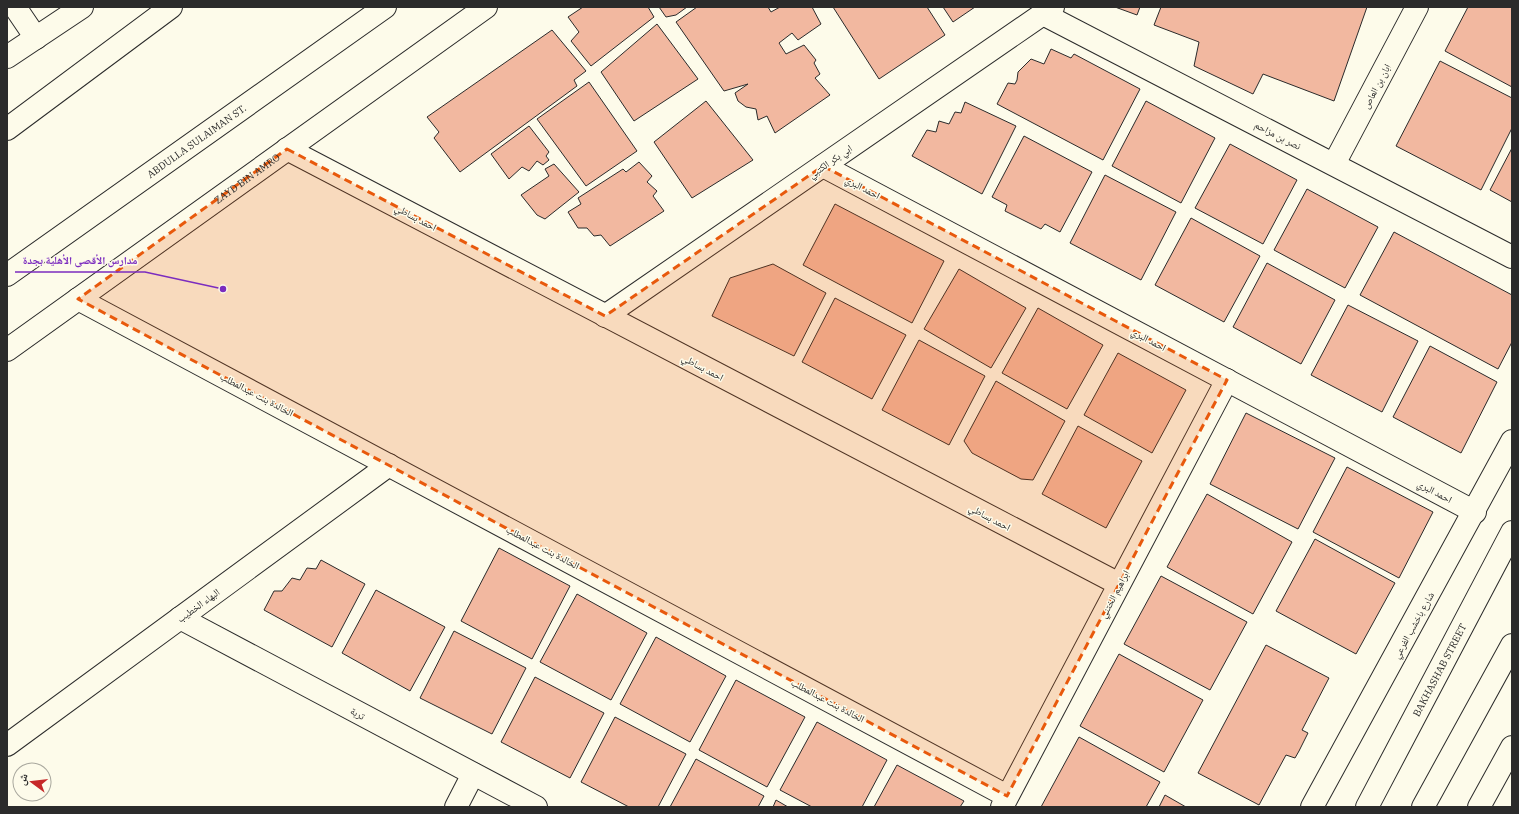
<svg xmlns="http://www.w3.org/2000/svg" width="1519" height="814" viewBox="0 0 1519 814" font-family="'IBM Plex Serif','Noto Naskh Arabic',serif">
	<rect width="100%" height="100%" fill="#fdfbea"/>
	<!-- building -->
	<g fill="#f2b8a0" stroke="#2b2b2b">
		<polygon points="583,7 648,7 654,17 591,66 571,41 579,32 568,17"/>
		<polygon points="659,7 687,7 676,15 666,17"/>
		<polygon points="697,7 768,7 771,12 780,7 812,7 821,24 798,40 792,33 779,43 786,54 804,45 816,60 814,63 820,74 815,78 830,95 775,133 767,116 758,120 756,109 746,107 738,101 735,93 748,84 724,91 676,22"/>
		<polygon points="833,7 927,7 945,35 879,79"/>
		<polygon points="943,7 975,7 953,22"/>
		<polygon points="1115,7 1140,7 1137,15"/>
		<polygon points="1161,7 1367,7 1334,101 1263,74 1253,94 1194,66 1199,42 1154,25"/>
		<polygon points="1468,7 1512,7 1512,87 1445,51"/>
		<polygon points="657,24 698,79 634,121 601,72"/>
		<polygon points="552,30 586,71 574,80 577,86 460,172 434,138 439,132 427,117"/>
		<polygon points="1051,49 1071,58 1074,54 1140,89 1103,160 997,104 1008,83 1015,84 1017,80 1018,72 1031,59 1044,64"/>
		<polygon points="1440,61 1512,98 1512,128 1481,190 1396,146"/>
		<polygon points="589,82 637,151 586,186 537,119"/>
		<polygon points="706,101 753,160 692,198 654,142"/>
		<polygon points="1146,101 1215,138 1181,203 1112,166"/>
		<polygon points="965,102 1016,126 982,194 912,156 927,130 936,132 939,121 949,124 955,112 961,113"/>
		<polygon points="529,126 549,152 546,156 549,160 543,165 537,161 529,171 522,167 509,179 491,154"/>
		<polygon points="1024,136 1092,172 1060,232 1045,224 1041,229 1005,211 1007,205 992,197"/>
		<polygon points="1230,144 1297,180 1263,244 1195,208"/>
		<polygon points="1512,148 1512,202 1490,190"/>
		<polygon points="639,162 652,176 647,182 657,191 653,196 664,211 610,246 601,235 594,236 587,228 578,228 568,212 581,204 578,198 623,169 626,172"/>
		<polygon points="554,164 579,192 545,219 537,215 521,195 549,176 545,169"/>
		<polygon points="1105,175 1176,212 1141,280 1070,243"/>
		<polygon points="1307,189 1378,227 1345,288 1274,250"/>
		<polygon points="835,204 944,261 912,323 803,265"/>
		<polygon points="1191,218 1260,256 1224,322 1155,285"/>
		<polygon points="1394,232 1512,295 1512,342 1498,369 1360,295"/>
		<polygon points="1267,263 1335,300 1301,364 1233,327"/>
		<polygon points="773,264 826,293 794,356 712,316 730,278"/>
		<polygon points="959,269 1026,308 991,368 924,329"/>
		<polygon points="835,298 906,335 872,399 802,362"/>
		<polygon points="1348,305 1418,341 1382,412 1311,375"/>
		<polygon points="1038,308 1103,345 1067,409 1002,373"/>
		<polygon points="919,340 985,376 949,445 882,410"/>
		<polygon points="1430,346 1497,382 1461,453 1393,417"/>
		<polygon points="1118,353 1186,390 1152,453 1084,415"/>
		<polygon points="996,381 1065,421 1033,480 1021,479 972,453 964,441"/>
		<polygon points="1246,413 1335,458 1298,529 1210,484"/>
		<polygon points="1078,426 1142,461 1106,528 1042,494"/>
		<polygon points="1347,467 1433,512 1399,578 1313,532"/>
		<polygon points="1207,494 1292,542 1253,614 1167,567"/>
		<polygon points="1315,539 1395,583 1356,654 1276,611"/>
		<polygon points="499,548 570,586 532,659 461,621"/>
		<polygon points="321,560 365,584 332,647 264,610 274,591 282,591 292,578 300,580 307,568 316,569"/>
		<polygon points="1161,576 1247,622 1210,690 1124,644"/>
		<polygon points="376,590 445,627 410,691 342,653"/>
		<polygon points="577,594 647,633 611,700 540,662"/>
		<polygon points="454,631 526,668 492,734 420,698"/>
		<polygon points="656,637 726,676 690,742 620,704"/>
		<polygon points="1266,645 1329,678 1302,730 1308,733 1299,751 1295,758 1286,755 1259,805 1198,773"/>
		<polygon points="1119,654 1203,700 1164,772 1080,726"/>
		<polygon points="535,677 604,713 570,778 501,742"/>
		<polygon points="736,680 805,717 767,787 699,750"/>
		<polygon points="615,717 686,754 658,807 629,807 581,782"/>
		<polygon points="817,722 887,760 862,807 812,807 780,790"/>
		<polygon points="1079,737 1160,782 1146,807 1041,807"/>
		<polygon points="696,759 764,796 758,807 670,807"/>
		<polygon points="897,765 964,801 960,807 874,807"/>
		<polygon points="1165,795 1186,807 1159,807"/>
		<polygon points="776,800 788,807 773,807"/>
	</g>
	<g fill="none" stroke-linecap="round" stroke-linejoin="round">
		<!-- minor casing -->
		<g stroke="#2b2b2b" stroke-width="24">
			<g id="minor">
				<polyline points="15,7 36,38"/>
				<polyline points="1043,14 1512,257"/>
				<polyline points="287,149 1119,584"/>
				<polyline points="1334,164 1417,7"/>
				<polyline points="823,166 1475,512"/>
				<polyline points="78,299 1007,796"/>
				<polyline points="605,316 1053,7"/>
				<polyline points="180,618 536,807"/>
				<polyline points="7,745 389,465"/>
				<polyline points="456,807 473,774"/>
				<polyline points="1002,807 1227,380"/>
				<polyline points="1312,807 1512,441"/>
				<polyline points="1479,807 1512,747"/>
			</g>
		</g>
		<!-- major casing -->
		<g stroke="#2b2b2b" stroke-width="24">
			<g id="major">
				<polyline points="7,57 82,7"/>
				<polyline points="7,129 171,7"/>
				<path id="s1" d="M7,275L385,7"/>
				<path id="s2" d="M7,350L486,7"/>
				<path id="s3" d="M1367,807L1512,532"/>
				<polyline points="1423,807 1512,645"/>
			</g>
		</g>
		<!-- minor -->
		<use href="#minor" stroke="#fdfbea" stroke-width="22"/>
		<!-- major -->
		<use href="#major" stroke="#fdfbea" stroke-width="22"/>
	</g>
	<!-- marked area -->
	<path fill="#e8590c" fill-opacity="0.2" stroke="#e8590c" stroke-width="3" stroke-dasharray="8 5" stroke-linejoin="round" d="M287,149L605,316L823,166L1227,380L1007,796L78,299Z"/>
	<g text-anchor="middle" stroke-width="3" stroke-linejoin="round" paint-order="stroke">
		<!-- street labels -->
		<g font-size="10" fill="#2b2b2b" stroke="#fdfbea">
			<text transform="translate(1376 86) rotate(-62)" y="4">ابان بن العاص</text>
			<text transform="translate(1278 135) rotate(27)" y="4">نصر بن مزاحم</text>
			<text dy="4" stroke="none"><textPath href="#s1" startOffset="232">ABDULLA SULAIMAN ST.</textPath></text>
			<text transform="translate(830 161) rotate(-35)" y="4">ابي بكر الكتبي</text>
			<text dy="4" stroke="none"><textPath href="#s2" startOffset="295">ZAYD BIN AMRO</textPath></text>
			<text transform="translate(863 187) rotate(28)" y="4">احمد البري</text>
			<text transform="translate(416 217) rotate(28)" y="4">احمد بساطي</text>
			<text transform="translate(1149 339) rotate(28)" y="4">احمد البري</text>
			<text transform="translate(703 367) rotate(28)" y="4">احمد بساطي</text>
			<text transform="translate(257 394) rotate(28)" y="4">الخالدة بنت عبدالمطلب</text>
			<text transform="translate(1435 491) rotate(28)" y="4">احمد البري</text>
			<text transform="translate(990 517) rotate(28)" y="4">احمد بساطي</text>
			<text transform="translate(543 547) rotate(28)" y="4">الخالدة بنت عبدالمطلب</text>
			<text transform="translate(1114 594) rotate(-62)" y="4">ابراهيم الختني</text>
			<text transform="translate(198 605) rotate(-36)" y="4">البهاء الخطيب</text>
			<text transform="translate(1413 625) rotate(-61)" y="4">شارع باخشب الفرعي</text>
			<text dy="4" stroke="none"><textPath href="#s3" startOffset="155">BAKHASHAB STREET</textPath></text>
			<text transform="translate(828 700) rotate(28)" y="4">الخالدة بنت عبدالمطلب</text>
			<text transform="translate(358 713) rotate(28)" y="4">تربة</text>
		</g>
	</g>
	<!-- callouts -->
	<path fill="none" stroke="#7b2cbf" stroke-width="1.5" d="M223 289L145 272H15"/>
	<circle fill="#7b2cbf" stroke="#fdfbea" stroke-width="1.5" cx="223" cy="289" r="4"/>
	<g font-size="11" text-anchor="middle" font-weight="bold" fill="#7b2cbf" stroke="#fdfbea" stroke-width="3" stroke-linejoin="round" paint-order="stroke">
		<text x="80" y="264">مدارس الأقصى الأهلية بجدة</text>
	</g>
	<!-- border -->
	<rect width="1519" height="814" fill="none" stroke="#2b2b2b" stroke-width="16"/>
	<!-- north arrow -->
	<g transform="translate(32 782) rotate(285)"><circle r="19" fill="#fdfbea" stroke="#a9a89e"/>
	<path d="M0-3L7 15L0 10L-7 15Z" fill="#c62828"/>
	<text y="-6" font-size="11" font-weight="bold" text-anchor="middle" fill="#2b2b2b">ش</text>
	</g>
</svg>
